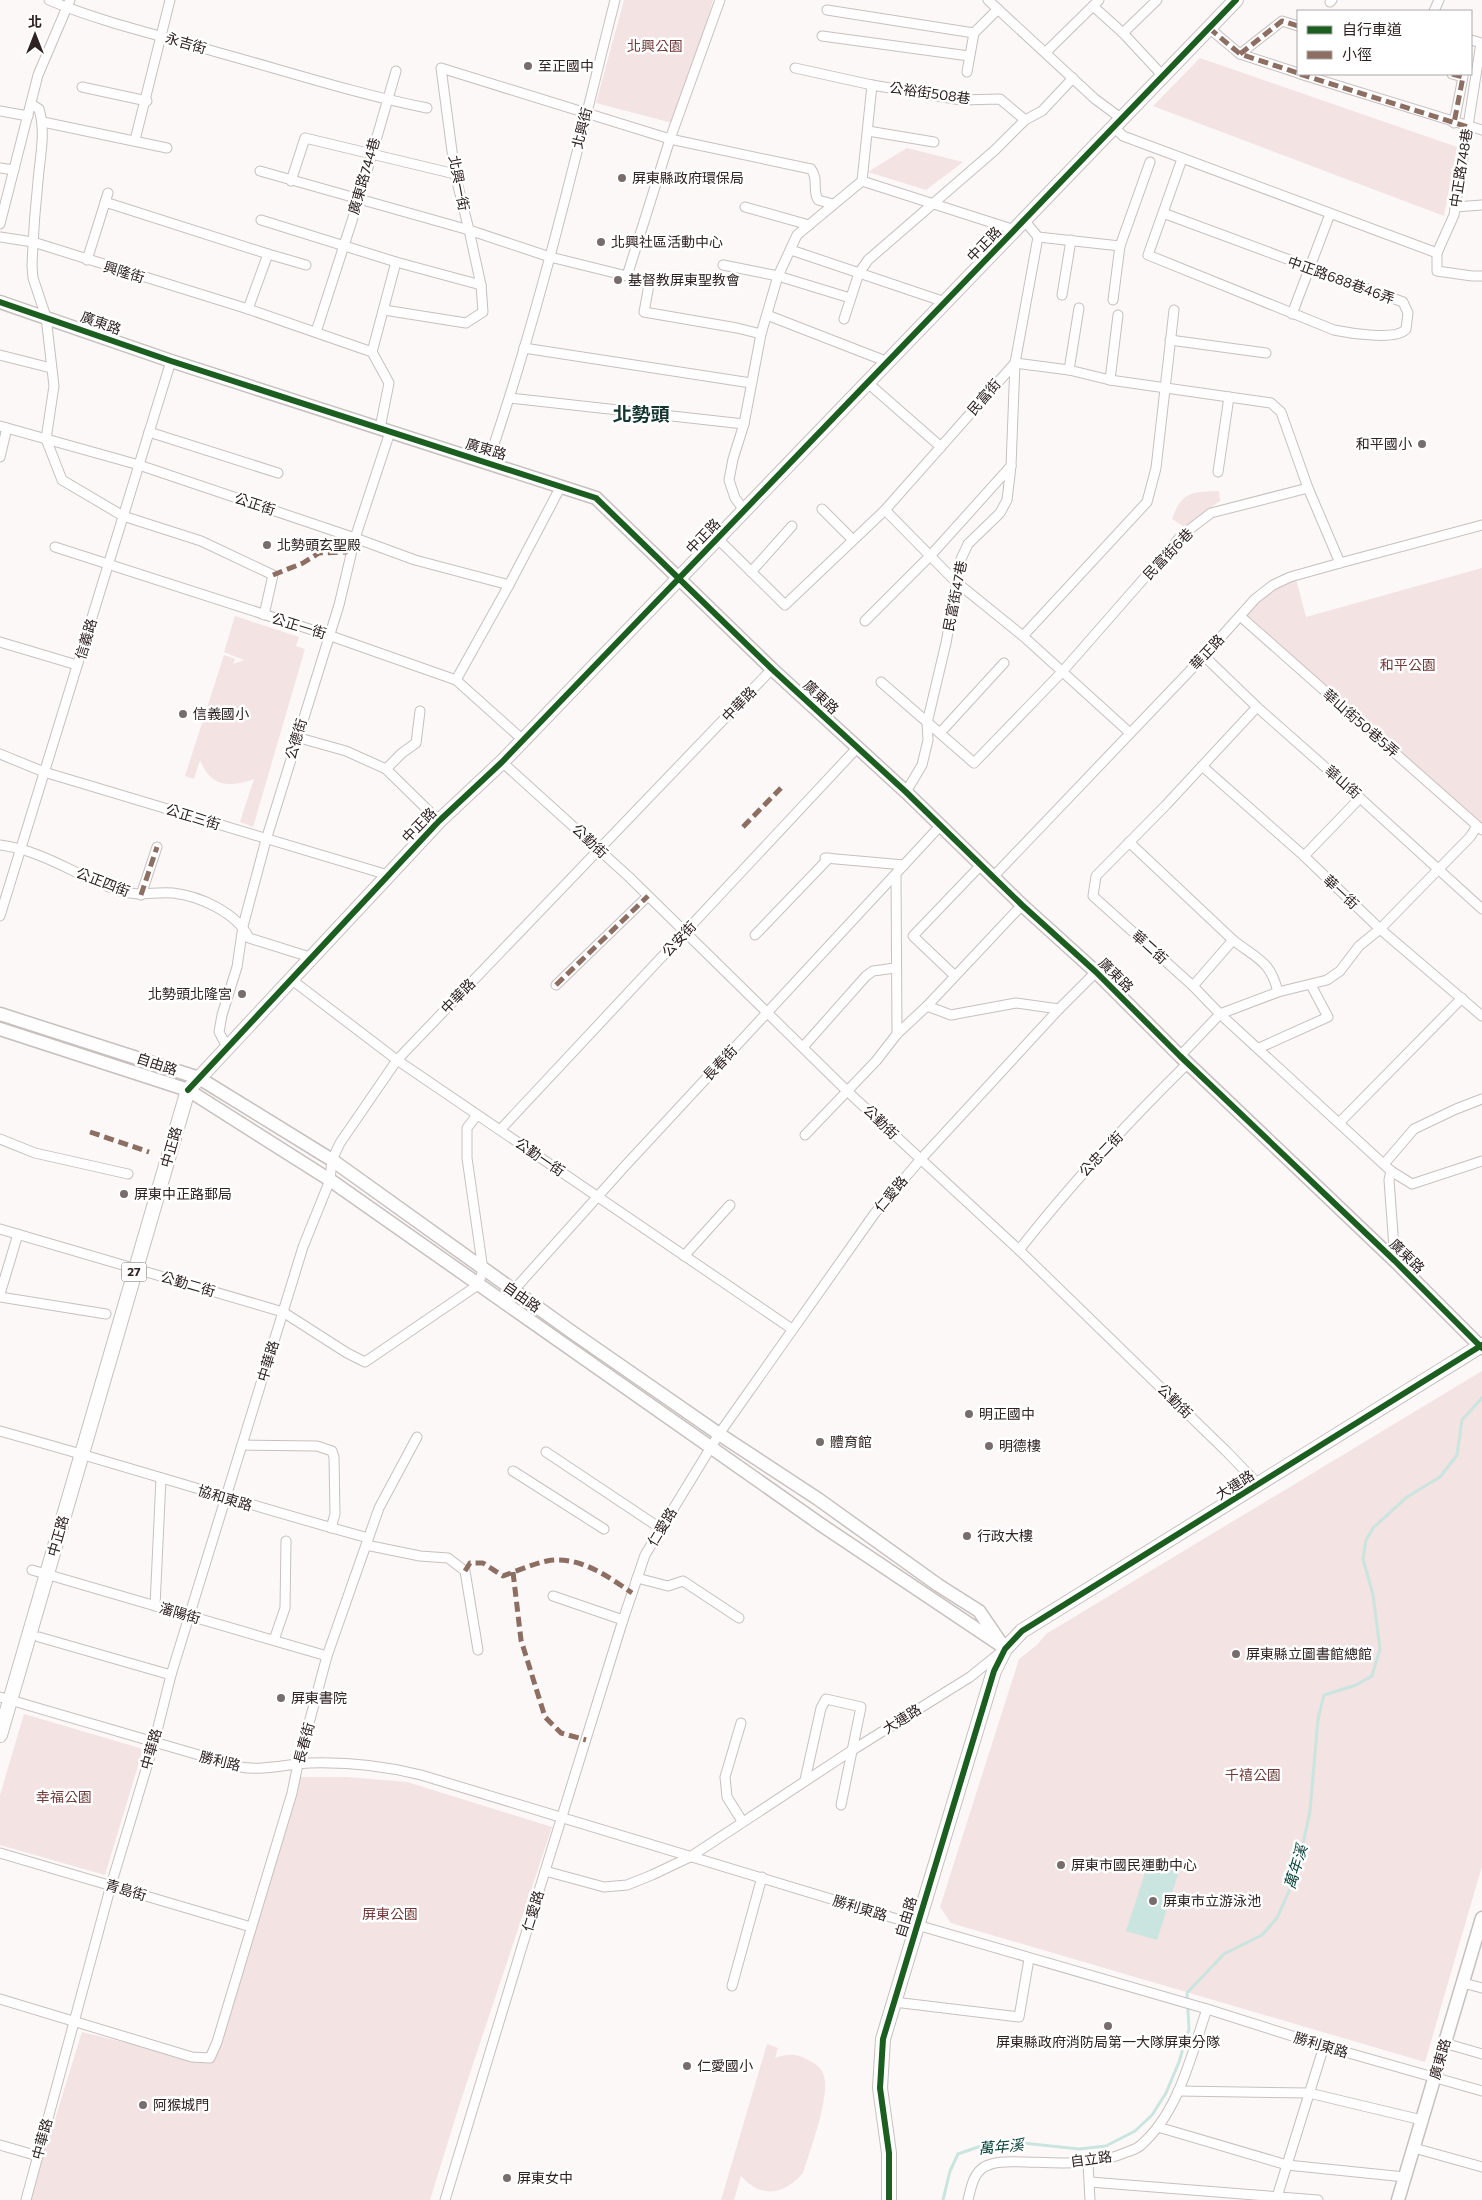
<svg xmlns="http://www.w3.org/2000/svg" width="1482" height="2200" viewBox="0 0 1482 2200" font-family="Commissioner,'Noto Sans TC',sans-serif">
	<rect width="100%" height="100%" fill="#fcf8f8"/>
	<!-- green -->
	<g fill="#f3e3e2">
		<polygon points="624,0 713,0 676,124 596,103"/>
		<polygon points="1200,58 1457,147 1444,216 1153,106"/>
		<polygon points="907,148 963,162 926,190 868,172"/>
		<path d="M1219,491L1220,501L1201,514L1189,530L1172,519C1182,491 1192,492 1219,491Z"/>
		<polygon points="1482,568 1482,828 1287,655 1244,613 1264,593 1296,579 1306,617"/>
		<path d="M235,616L299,637L296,646L305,649L253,827L240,822L254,779C228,788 211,787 200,760L194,779L185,776L224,655L235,659L233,664L244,660L224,652Z"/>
		<polygon points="1482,1371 1482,1866 1425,2062 951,1923 940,1907 1019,1659 1037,1645 1046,1634"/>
		<polygon points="24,1714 143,1749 105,1875 0,1845 0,1795"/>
		<polygon points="299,1777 347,1777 407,1782 552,1827 460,2103 430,2200 30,2200 82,2032 196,2060 212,2060 217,2055"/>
		<path d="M767,2044L778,2048L775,2058C788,2054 796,2053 808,2060C815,2063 822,2068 824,2076C830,2098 810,2150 803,2173C783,2195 762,2199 741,2176L734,2200H721Z"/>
	</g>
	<!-- water -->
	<polygon fill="#cae4df" points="1149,1861 1179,1871 1157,1940 1126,1931"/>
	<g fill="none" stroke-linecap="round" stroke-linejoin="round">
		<!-- stream -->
		<polyline stroke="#cae4df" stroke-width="3" points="943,2200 950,2171 958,2154 978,2147 1014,2142 1079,2149 1106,2146 1135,2131 1152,2115 1166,2093 1179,2062 1189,2029 1187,1993 1224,1954 1262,1935 1277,1918 1297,1873 1310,1811 1318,1719 1324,1695 1356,1685 1372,1676 1380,1649 1373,1595 1363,1559 1366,1540 1373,1528 1407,1497 1440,1477 1457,1455 1462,1420 1482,1398"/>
		<!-- street casing -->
		<g stroke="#c7c0bf" stroke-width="11">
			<g id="street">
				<path d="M49,0C103,23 163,36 220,53C289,72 357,94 427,108"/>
				<path d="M720,0L670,139L627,276L550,257L469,230L455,174L441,68L670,139L811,169C819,179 812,190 818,200L833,204"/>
				<polyline points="988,0 1095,99 1122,119"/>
				<polyline points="1330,2 1332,0"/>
				<polyline points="1093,6 1123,33 1163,76"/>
				<polyline points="827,10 974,33"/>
				<polyline points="1434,11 1439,0"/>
				<polyline points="1209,28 1240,54 1298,73"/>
				<polyline points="1123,33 1157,0"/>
				<polyline points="822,36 969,56"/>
				<polyline points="1471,40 1481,43 1454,215 1437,253 1437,271 1472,276 1482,276"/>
				<polyline points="1046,52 1099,0"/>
				<polyline points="1240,54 1282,21 1298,26"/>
				<polyline points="795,68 872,85 961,100 1000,99 1025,120"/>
				<polyline points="967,72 974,33 998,9"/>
				<polyline points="1300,74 1482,130"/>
				<polyline points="1452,74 1463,77 1454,123"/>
				<polyline points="82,87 147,101"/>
				<path d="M31,104L39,109C46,133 40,156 38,181C35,209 33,238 32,266L33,278L46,317L54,386L46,439L62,480L123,516L201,541L273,575L264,615"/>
				<polyline points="0,111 28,116"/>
				<polyline points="43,122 167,148"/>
				<polyline points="1114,127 1123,136 1437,253"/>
				<polyline points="868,131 934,142"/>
				<polyline points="135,140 170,0"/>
				<polyline points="0,168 14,170"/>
				<polyline points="260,171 469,230 481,285 483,312 466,323 384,310"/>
				<polyline points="291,181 305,138 455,174"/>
				<polyline points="862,181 1015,230"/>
				<polyline points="105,202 268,254"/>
				<polyline points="745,207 809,225"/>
				<polyline points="1455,207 1482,205"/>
				<path d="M1163,213L1403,302L1408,313L1406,329C1397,341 1348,333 1334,330L1148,255L1182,159"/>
				<polyline points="261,220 396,262 481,285"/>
				<polyline points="0,224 38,75 70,0"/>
				<polyline points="0,237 33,242 248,309 372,352 389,383 380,428"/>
				<polyline points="1038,237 1120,246"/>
				<polyline points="791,250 945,302"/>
				<polyline points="87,260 108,193"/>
				<polyline points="723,265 778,276 850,298"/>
				<polyline points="627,276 649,285 644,312 737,328 761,334"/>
				<polyline points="1062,295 1071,240"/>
				<polyline points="1113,300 1120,246 1150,162"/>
				<polyline points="248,309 268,254 306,265"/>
				<polyline points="1292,314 1330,214"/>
				<polyline points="767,315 888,362"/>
				<polyline points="844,319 859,273 868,260 995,150 1025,120 1042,111 1073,78"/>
				<polyline points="316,332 359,199 396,71"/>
				<polyline points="1170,340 1266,353"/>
				<polyline points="524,348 751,383"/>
				<polyline points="372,352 396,262"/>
				<polyline points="0,355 51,368"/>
				<polyline points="1015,363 1069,370 1110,380 1271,403 1281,412 1308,488 1340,563"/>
				<polyline points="1069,370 1079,308"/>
				<polyline points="1110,380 1118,315"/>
				<polyline points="868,383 941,447"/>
				<polyline points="510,398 744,424"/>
				<polyline points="0,426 139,465 355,538 415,560 509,585"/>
				<polyline points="149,432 278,473"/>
				<polyline points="0,457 7,428"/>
				<path d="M488,462C540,311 576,155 615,0"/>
				<polyline points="1218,472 1229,397"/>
				<polyline points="822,509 852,539"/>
				<polyline points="744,510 735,498 729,480 733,459 744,424 761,334 778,276 797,235 862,181 872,85"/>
				<polyline points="885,510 955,581 1023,636 1130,733"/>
				<polyline points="717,538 785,605 885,510 1015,363"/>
				<polyline points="55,547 328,635 456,680 523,740"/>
				<polyline points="751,572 792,526"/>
				<polyline points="1240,616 1482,830"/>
				<polyline points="865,621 931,555 1011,466"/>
				<polyline points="1023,636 1147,502 1156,468 1174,310"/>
				<polyline points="0,642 77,665"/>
				<polyline points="1204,656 1257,707 1360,798 1482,909"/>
				<polyline points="456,680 509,585 561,486"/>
				<polyline points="881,682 974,763 1062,672 1181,536 1211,513 1308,488"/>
				<polyline points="1257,707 1166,805 1096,876 1093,896 1193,986 1220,1014 1391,1171 1412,1184 1482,1161"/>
				<polyline points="940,733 1004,663"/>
				<polyline points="296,737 346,751 386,769 439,821"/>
				<polyline points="0,754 44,772 388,875"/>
				<polyline points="502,762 628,876 847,1091 1019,1250 1226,1451 1259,1485"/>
				<polyline points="1202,766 1304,856 1380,929 1482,1016"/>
				<polyline points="386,769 402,753 416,743 420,711"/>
				<polyline points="906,792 922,765 928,740 927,723 946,643 961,559 968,544 1000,513 1007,500 1011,466 1015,363 1038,237 1024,220"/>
				<path d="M1129,842L1233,940C1257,959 1270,960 1278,992"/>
				<path d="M0,845C42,850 77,876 117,890C140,898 152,891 173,893C200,896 237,913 249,938L313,958"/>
				<polyline points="1304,856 1360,798"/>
				<polyline points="825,858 904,865"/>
				<polyline points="896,874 897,1034"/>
				<polyline points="993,877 1204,656 1255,599 1273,585 1290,577 1340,563 1482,525"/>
				<polyline points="141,895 157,847"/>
				<polyline points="0,916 171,361"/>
				<polyline points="755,935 829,858"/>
				<polyline points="955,976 913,936 981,865"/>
				<polyline points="292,980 397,1060 792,1329"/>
				<polyline points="556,985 648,896"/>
				<polyline points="1193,986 1233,940"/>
				<polyline points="927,1006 951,1015 1016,1003 1059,1009"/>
				<polyline points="227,1047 219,1032 222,1015 237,967 243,926 266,840 339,605 355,538 390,432"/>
				<polyline points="803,1047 866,976 873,971 895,968"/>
				<polyline points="1259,1048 1328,1017 1311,985"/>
				<polyline points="1180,1056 1220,1014 1278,992 1327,980 1340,971 1359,946 1380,929 1470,837 1477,826"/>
				<polyline points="1340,1122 1462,998"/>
				<polyline points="500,1130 858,747"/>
				<polyline points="805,1135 876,1061 897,1034 927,1006 1022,905"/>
				<polyline points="0,1139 35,1153 128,1174"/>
				<polyline points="1384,1164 1414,1129 1456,1109 1482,1099"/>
				<polyline points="1391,1171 1389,1180 1395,1261"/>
				<polyline points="0,1229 283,1312 347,1353 365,1362 478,1285 483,1270 467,1158 467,1128 477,1115"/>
				<path d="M1019,1250C1071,1184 1128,1122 1188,1063"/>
				<polyline points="684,1256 730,1205"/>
				<polyline points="0,1294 18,1234"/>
				<polyline points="0,1297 106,1314"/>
				<polyline points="504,1304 513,1291 625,1166 940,826"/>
				<path d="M0,1431C123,1465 245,1504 368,1538"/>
				<polyline points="242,1445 317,1446 332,1451 334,1457 335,1514 331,1528"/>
				<polyline points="546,1452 660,1528"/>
				<polyline points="513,1471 604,1529"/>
				<polyline points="366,1545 420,1556 448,1558 465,1571 478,1650"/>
				<polyline points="32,1570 327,1656"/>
				<polyline points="637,1578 668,1586 683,1581 739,1618"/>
				<polyline points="553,1596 623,1620"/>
				<polyline points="155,1606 161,1478"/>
				<polyline points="39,1637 171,1675"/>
				<polyline points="274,1640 285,1608 286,1541"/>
				<path d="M0,1697L240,1767C263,1771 287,1764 310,1763C347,1762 385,1766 421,1775L917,1925L1207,2009L1324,2046L1482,2091"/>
				<polyline points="741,1723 725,1777 727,1797 742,1821"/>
				<polyline points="805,1780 821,1708 826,1699 861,1707 841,1805"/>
				<polyline points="0,1853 251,1927"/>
				<polyline points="545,1871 604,1887 627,1885 652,1875 690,1857 851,1751 970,1677 1001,1652"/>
				<polyline points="1463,1983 1482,1988"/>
				<polyline points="732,1986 762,1877"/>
				<polyline points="0,1999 192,2057 210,2058 217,2042 292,1793 298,1764 327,1656 379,1508 417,1437"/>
				<polyline points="894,2002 1019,2017 1029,1959"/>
				<polyline points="1444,2043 1482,2054"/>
				<polyline points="1178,2091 1309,2093 1422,2120"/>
				<polyline points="1158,2127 1287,2165 1405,2177"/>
				<polyline points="0,2145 38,2156"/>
				<polyline points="1414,2148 1482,2167"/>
				<polyline points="1088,2163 1090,2200"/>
				<polyline points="1090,2182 1318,2200"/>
				<polyline points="26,2200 111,1885 154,1743 171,1675 303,1247 330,1180 332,1160 340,1143 397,1060 772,669"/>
				<polyline points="445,2200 545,1871 623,1620 645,1555 719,1434 875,1213 920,1160 1059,1009 1096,972"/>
				<path d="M968,2200C971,2188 973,2174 984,2167C996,2160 1013,2162 1026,2162C1061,2163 1095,2166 1127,2152C1132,2150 1137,2149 1141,2145C1179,2112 1191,2055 1207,2009"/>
				<polyline points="1276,2200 1324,2046"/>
			</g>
		</g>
		<!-- secondary casing -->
		<g stroke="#c7c0bf" stroke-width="15">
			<g id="secondary">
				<polyline points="0,302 171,361 596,498 772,669 906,792 1022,905 1096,972 1180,1056 1395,1261 1482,1348"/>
				<polyline points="0,1014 199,1078 332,1160 572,1332 719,1434 818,1499 938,1585 979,1611 1005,1649"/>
				<polyline points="0,1029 188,1090 330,1180 820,1524 999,1644"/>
				<polyline points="1398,2200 1482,1918"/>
			</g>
		</g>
		<!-- primary casing -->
		<g stroke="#c7c0bf" stroke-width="16">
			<g id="primary">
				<polyline points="0,1735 188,1090 439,821 502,762 1236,0"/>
				<polyline points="889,2200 889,2153 880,2088 883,2039 994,1671 1005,1649 1022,1631 1482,1345"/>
			</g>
		</g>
		<!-- street -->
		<use href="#street" stroke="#fffefe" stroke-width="9"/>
		<!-- secondary -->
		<use href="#secondary" stroke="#fffefe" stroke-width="12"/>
		<!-- primary -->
		<use href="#primary" stroke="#fffefe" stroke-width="14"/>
		<!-- quiet -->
		<g stroke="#8d6e63" stroke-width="5" stroke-dasharray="10 5" stroke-linecap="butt">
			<polyline points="1209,28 1240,54 1298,73"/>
			<polyline points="1240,54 1282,21 1298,26"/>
			<polyline points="1300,74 1468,127"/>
			<polyline points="1452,74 1463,77 1454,123"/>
			<polyline points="273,575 303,563 319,553 346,552 355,538"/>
			<polyline points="743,827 781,788"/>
			<polyline points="141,895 157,847"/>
			<polyline points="556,985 648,896"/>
			<polyline points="90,1132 149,1152"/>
			<path d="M465,1571L470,1563H483L503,1576C517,1571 532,1564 547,1561C578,1555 608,1576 632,1593"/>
			<polyline points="513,1572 521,1640 545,1717 561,1733 586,1740"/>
		</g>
		<!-- cycleway casing -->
		<g stroke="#fff" stroke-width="9">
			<g id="cycleway">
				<polyline points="0,302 171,361 596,498 772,669 906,792 1022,905 1096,972 1180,1056 1395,1261 1482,1348"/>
				<polyline points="188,1090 439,821 502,762 1236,0"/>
				<polyline points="889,2200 889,2153 880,2088 883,2039 994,1671 1005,1649 1022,1631 1482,1345"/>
			</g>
		</g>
		<!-- cycleway -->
		<use href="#cycleway" stroke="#1b5e20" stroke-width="6"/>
	</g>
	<!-- markers -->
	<g fill="#776d6d" stroke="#fff" stroke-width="2">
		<circle cx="528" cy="66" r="5"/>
		<circle cx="622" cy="178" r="5"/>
		<circle cx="601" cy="242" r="5"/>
		<circle cx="618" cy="280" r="5"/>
		<circle cx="1422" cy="444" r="5"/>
		<circle cx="267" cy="545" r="5"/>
		<circle cx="183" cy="714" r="5"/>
		<circle cx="242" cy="994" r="5"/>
		<circle cx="124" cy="1194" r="5"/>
		<circle cx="969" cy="1414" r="5"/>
		<circle cx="820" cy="1442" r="5"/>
		<circle cx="989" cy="1446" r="5"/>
		<circle cx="967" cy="1536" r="5"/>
		<circle cx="1236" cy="1654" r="5"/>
		<circle cx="281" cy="1698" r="5"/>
		<circle cx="1061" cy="1865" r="5"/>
		<circle cx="1153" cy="1901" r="5"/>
		<circle cx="1108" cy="2026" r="5"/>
		<circle cx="687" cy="2066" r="5"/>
		<circle cx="143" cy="2105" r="5"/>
		<circle cx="507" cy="2178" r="5"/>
	</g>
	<g text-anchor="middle" stroke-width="5" stroke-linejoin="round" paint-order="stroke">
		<!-- shield labels -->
		<rect fill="#fff" stroke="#6d6464" stroke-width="1" x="121.5" y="1262.5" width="25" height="19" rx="4"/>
		<g font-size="12" font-weight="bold" fill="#2f2222">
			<text x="134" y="1276">27</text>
		</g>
		<!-- street labels -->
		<g font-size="14" fill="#2f2222" stroke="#fff">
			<text transform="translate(186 43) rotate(16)" y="5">永吉街</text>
			<text transform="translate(930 93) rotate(8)" y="5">公裕街508巷</text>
			<text transform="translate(582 128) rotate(-76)" y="5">北興街</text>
			<text transform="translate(1461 168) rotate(-81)" y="5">中正路748巷</text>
			<text transform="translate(364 176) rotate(-74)" y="5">廣東路744巷</text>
			<text transform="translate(459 183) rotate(79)" y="5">北興一街</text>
			<text transform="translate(984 244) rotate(-46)" y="5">中正路</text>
			<text transform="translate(124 272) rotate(17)" y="5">興隆街</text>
			<text transform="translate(1341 280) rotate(20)" y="5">中正路688巷46弄</text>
			<text transform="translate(101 323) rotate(20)" y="5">廣東路</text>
			<text transform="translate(984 397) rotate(-49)" y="5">民富街</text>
			<text transform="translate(486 449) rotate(17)" y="5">廣東路</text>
			<text transform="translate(255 504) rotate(18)" y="5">公正街</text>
			<text transform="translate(703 536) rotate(-46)" y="5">中正路</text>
			<text transform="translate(1168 554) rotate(-46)" y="5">民富街6巷</text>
			<text transform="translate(955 596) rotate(-79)" y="5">民富街47巷</text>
			<text transform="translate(299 626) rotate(17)" y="5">公正一街</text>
			<text transform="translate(86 639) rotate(-73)" y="5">信義路</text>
			<text transform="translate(1207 652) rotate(-47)" y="5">華正路</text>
			<text transform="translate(821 697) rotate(43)" y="5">廣東路</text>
			<text transform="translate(739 704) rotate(-46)" y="5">中華路</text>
			<text transform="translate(1361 723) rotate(41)" y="5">華山街50巷5弄</text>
			<text transform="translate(296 739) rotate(-73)" y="5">公德街</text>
			<text transform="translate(1343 782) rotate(41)" y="5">華山街</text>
			<text transform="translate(193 817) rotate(17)" y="5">公正三街</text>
			<text transform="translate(419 825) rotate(-46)" y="5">中正路</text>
			<text transform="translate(590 841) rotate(43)" y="5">公勤街</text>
			<text transform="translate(103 882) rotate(21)" y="5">公正四街</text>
			<text transform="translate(1341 892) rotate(43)" y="5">華一街</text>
			<text transform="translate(679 939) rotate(-47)" y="5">公安街</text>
			<text transform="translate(1150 947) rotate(42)" y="5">華二街</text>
			<text transform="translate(1116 975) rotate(45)" y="5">廣東路</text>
			<text transform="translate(458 996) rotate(-46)" y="5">中華路</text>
			<text transform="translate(720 1063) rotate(-47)" y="5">長春街</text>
			<text transform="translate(157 1064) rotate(18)" y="5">自由路</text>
			<text transform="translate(881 1122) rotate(44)" y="5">公勤街</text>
			<text transform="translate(171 1147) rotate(-74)" y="5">中正路</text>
			<text transform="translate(1101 1154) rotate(-46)" y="5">公忠二街</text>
			<text transform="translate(540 1157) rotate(34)" y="5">公勤一街</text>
			<text transform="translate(891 1194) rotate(-50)" y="5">仁愛路</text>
			<text transform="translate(1407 1256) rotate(44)" y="5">廣東路</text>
			<text transform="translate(188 1284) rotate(16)" y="5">公勤二街</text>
			<text transform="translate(522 1297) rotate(35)" y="5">自由路</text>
			<text transform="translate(268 1361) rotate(-73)" y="5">中華路</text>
			<text transform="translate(1175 1401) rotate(44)" y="5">公勤街</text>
			<text transform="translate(1235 1485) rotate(-32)" y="5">大連路</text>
			<text transform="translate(225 1498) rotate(17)" y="5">協和東路</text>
			<text transform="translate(662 1527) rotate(-59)" y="5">仁愛路</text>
			<text transform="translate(58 1536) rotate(-74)" y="5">中正路</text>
			<text transform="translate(180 1613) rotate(16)" y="5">瀋陽街</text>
			<text transform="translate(902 1719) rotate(-32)" y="5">大連路</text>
			<text transform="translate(304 1743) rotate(-75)" y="5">長春街</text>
			<text transform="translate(151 1749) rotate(-74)" y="5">中華路</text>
			<text transform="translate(220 1761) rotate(14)" y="5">勝利路</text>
			<text transform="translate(126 1890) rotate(16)" y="5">青島街</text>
			<text transform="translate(860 1908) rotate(17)" y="5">勝利東路</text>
			<text transform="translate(533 1911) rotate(-73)" y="5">仁愛路</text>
			<text transform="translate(906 1917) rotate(-73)" y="5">自由路</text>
			<text transform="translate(1321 2045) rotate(17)" y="5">勝利東路</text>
			<text transform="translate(1440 2059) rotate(-74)" y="5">廣東路</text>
			<text transform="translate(42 2139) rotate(-75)" y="5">中華路</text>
			<text transform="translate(1091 2159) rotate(-8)" y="5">自立路</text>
		</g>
		<!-- park labels -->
		<g font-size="14" fill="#703c3a" stroke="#fff">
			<text x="655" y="51">北興公園</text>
			<text x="1408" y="670">和平公園</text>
			<text x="1253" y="1780">千禧公園</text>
			<text x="64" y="1802">幸福公園</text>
			<text x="390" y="1919">屏東公園</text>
		</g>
		<!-- poi labels -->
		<g font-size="14" fill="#2f2222" stroke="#fff" text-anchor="start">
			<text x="538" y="71">至正國中</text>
			<text x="632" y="183">屏東縣政府環保局</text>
			<text x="611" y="247">北興社區活動中心</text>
			<text x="628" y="285">基督教屏東聖教會</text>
			<text x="1412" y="449" text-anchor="end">和平國小</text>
			<text x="277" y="550">北勢頭玄聖殿</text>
			<text x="193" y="719">信義國小</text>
			<text x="232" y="999" text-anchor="end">北勢頭北隆宮</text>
			<text x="134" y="1199">屏東中正路郵局</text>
			<text x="979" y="1419">明正國中</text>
			<text x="830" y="1447">體育館</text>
			<text x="999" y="1451">明德樓</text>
			<text x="977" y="1541">行政大樓</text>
			<text x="1246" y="1659">屏東縣立圖書館總館</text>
			<text x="291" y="1703">屏東書院</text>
			<text x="1071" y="1870">屏東市國民運動中心</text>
			<text x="1163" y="1906">屏東市立游泳池</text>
			<text x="1108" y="2047" text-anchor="middle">屏東縣政府消防局第一大隊屏東分隊</text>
			<text x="697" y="2071">仁愛國小</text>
			<text x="153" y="2110">阿猴城門</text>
			<text x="517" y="2183">屏東女中</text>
		</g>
		<!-- water labels -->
		<g font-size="15" font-style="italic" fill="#003e36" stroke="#fff">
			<text transform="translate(1296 1867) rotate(-73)" y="5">萬年溪</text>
			<text transform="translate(1001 2147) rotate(-5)" y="5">萬年溪</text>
		</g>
		<!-- district labels -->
		<g font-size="19" font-weight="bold" fill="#13342f" stroke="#fff">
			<text x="641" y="421">北勢頭</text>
		</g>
	</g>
	<!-- legend -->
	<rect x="1297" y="10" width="175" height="65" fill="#ffffff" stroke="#aca7a7"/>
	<rect x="1307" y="26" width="25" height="8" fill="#1b5e20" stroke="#aca7a7"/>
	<text x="1342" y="35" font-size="15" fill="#2f2222">自行車道</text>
	<rect x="1307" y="51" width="25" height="8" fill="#8d6e63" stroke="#aca7a7"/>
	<text x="1342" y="60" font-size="15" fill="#2f2222">小徑</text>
	<!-- north arrow -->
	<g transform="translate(35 35)" stroke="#ffffff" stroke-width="4" paint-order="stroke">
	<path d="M0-4L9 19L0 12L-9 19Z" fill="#2f2222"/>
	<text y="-8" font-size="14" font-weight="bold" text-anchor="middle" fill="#2f2222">北</text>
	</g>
</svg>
